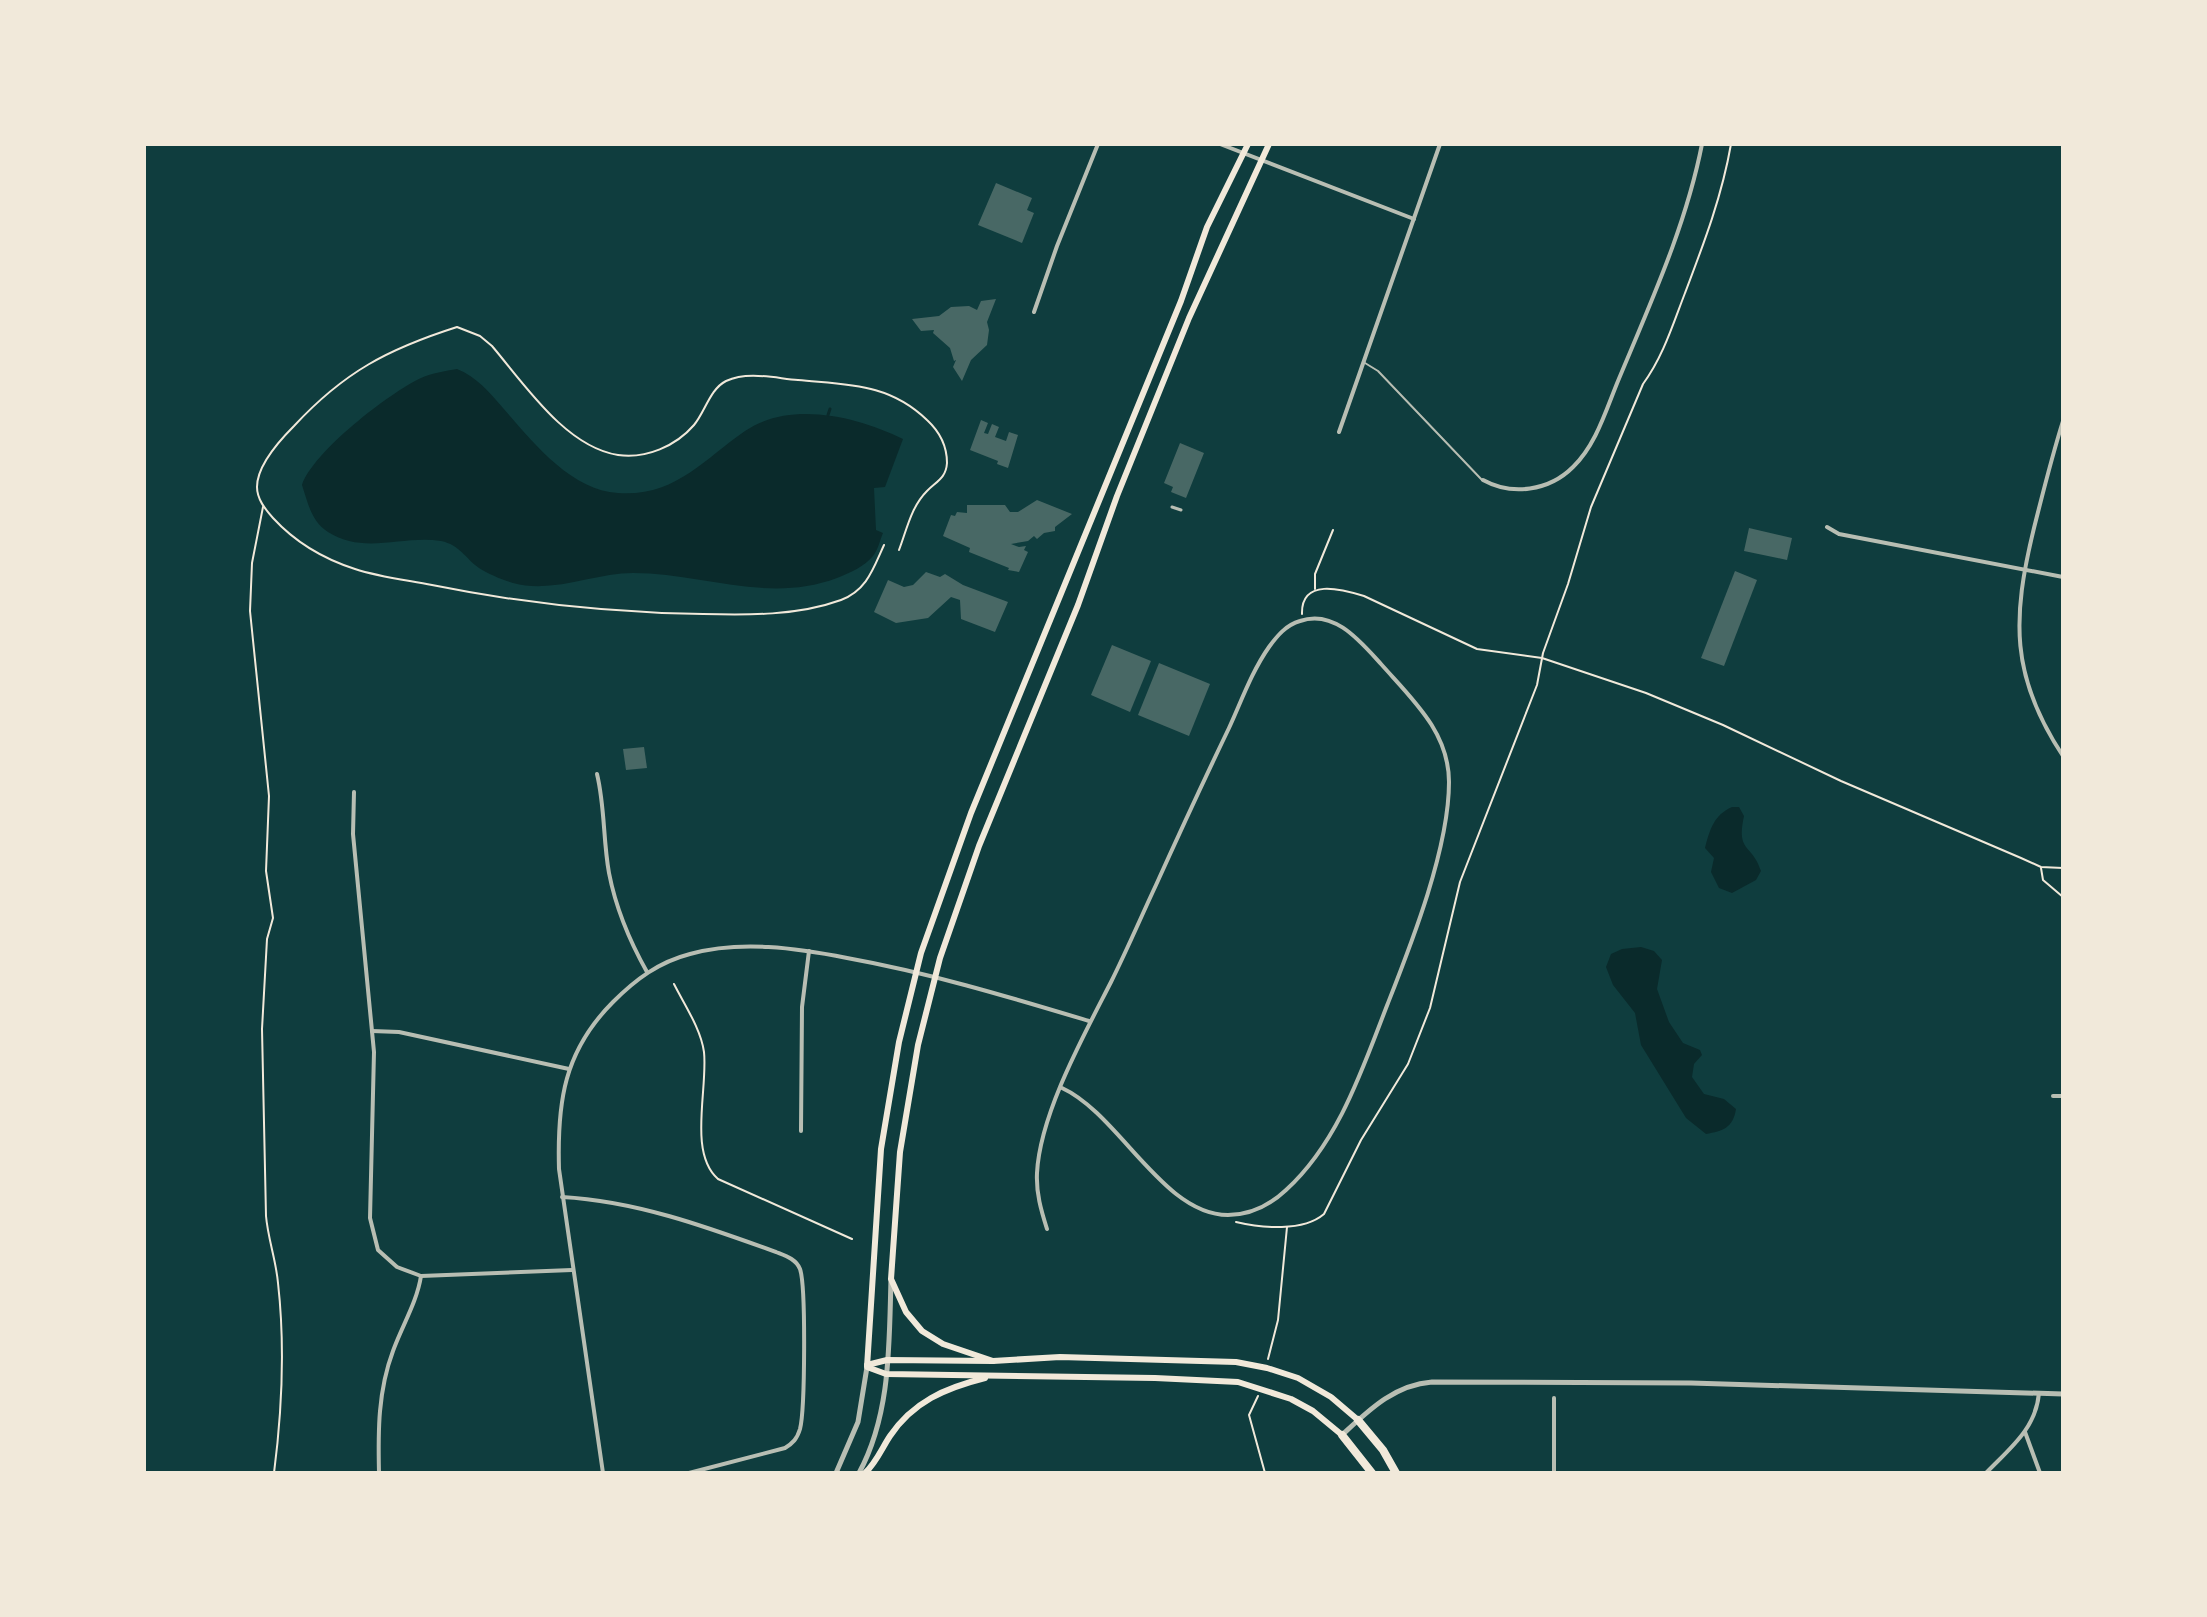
<svg xmlns="http://www.w3.org/2000/svg" width="2207" height="1617" viewBox="0 0 2207 1617" font-family="Signika,sans-serif">
	<rect width="100%" height="100%" fill="#0f3d3e"/>
	<!-- water -->
	<g fill="#0a2a2b">
		<path d="M457,369C477,377 489,392 503,408C532,441 570,490 618,493C675,497 703,460 745,431C791,400 858,417 903,439L885,487L874,488L876,530L883,533C880,540 878,550 873,556C865,566 850,573 837,578C768,604 703,573 633,573C594,573 553,594 513,583C503,580 488,574 479,568C465,558 460,545 441,541C402,535 364,555 328,532C311,521 308,503 302,485C313,452 389,393 421,378C432,373 445,371 457,369Z"/>
		<path d="M1732,807H1739L1744,816C1736,853 1752,843 1761,871L1756,880L1732,893L1719,888L1711,872L1714,858L1705,848C1710,829 1714,815 1732,807Z"/>
		<path d="M1641,947L1654,951L1662,960L1657,989L1669,1022L1683,1043L1700,1050L1702,1055L1694,1064L1692,1077L1704,1094L1724,1099L1736,1109C1733,1128 1723,1131 1706,1134L1686,1118L1641,1045L1635,1013L1613,985L1606,967L1611,954L1622,949Z"/>
	</g>
	<g fill="none" stroke-linecap="round" stroke-linejoin="round">
		<!-- stream -->
		<polyline stroke="#0a2a2b" stroke-width="3" points="828,415 830,409"/>
	</g>
	<!-- building -->
	<g fill="#486865">
		<polygon points="996,183 1032,198 1027,210 1034,213 1022,243 978,225"/>
		<polygon points="996,299 987,322 989,330 987,345 971,360 962,381 953,367 956,360 954,361 950,348 933,333 934,330 921,331 912,319 939,316 951,307 969,306 977,310 981,301"/>
		<polygon points="981,420 988,423 984,433 988,434 992,424 999,427 995,437 1006,441 1009,432 1018,435 1008,468 997,464 998,461 970,450"/>
		<polygon points="1180,443 1204,453 1186,498 1171,492 1173,487 1164,483"/>
		<polygon points="1037,500 1072,514 1055,527 1055,531 1044,533 1037,539 1034,536 1028,541 1011,544 1019,547 1026,546 1024,550 1028,552 1019,572 1008,570 1009,568 969,552 970,548 943,536 951,515 955,516 957,512 967,513 967,505 1005,505 1010,512 1018,512"/>
		<polygon points="1749,528 1792,538 1787,560 1744,551"/>
		<polygon points="1735,571 1757,580 1724,666 1701,658"/>
		<polygon points="926,572 940,577 945,574 963,585 1008,602 995,632 961,619 960,600 951,597 928,618 896,623 874,612 888,580 904,587 913,585"/>
		<polygon points="1112,645 1151,661 1130,712 1091,695"/>
		<polygon points="1159,663 1210,684 1189,736 1138,715"/>
		<polygon points="644,747 647,768 626,770 623,749"/>
	</g>
	<g fill="none" stroke-linecap="round" stroke-linejoin="round">
		<!-- path -->
		<g stroke="#f1e9da" stroke-width="2">
			<path d="M263,507L252,563L250,611L269,796L266,871L273,918L267,939L262,1029L266,1216C268,1239 276,1260 278,1283C285,1345 282,1411 274,1473"/>
			<path d="M884,545C873,569 867,590 841,600C797,616 748,615 703,614C611,613 521,603 432,585C406,580 379,577 355,569C324,559 295,542 273,518C265,509 257,499 257,487C257,466 280,440 294,426C344,372 388,349 457,327L480,336L492,346C525,385 566,447 618,455C646,459 676,446 694,425C705,412 710,389 726,381C748,371 774,378 798,380C848,385 889,383 927,420C940,432 947,445 947,463C946,478 937,481 927,491C911,507 907,529 899,550"/>
			<polyline points="1315,589 1315,574 1333,530"/>
			<path d="M1302,614C1301,578 1341,589 1364,596L1477,649L1542,658L1646,693L1723,725L1841,781L2021,858L2041,867L2063,868"/>
			<polyline points="2041,868 2043,880 2063,897"/>
			<path d="M674,984C684,1004 701,1029 704,1052C708,1089 688,1153 718,1179L852,1239"/>
			<path d="M1236,1222C1262,1228 1303,1232 1324,1214L1361,1140L1408,1064L1430,1008L1460,882L1537,685L1543,653L1568,584L1591,507L1643,384C1663,357 1673,324 1685,293C1704,243 1722,196 1731,144"/>
			<polyline points="1268,1359 1278,1320 1287,1227"/>
			<polyline points="1258,1396 1249,1415 1265,1473"/>
		</g>
		<!-- service -->
		<polyline stroke="#b8beb3" stroke-width="2" points="1365,363 1378,371 1482,480"/>
		<!-- pedestrian -->
		<polyline stroke="#b8beb3" stroke-width="3" points="1172,507 1181,510"/>
		<!-- minor -->
		<g stroke="#b8beb3" stroke-width="4">
			<polyline points="1220,144 1414,219"/>
			<polyline points="1034,312 1057,246 1098,144"/>
			<path d="M2063,421C2052,456 2043,492 2034,528C2012,618 2010,676 2063,756"/>
			<polyline points="1339,432 1440,144"/>
			<path d="M1483,480C1512,496 1549,491 1573,467C1596,445 1606,410 1618,381C1650,304 1686,226 1702,144"/>
			<polyline points="1827,527 1839,534 2063,577"/>
			<path d="M597,774C605,807 603,840 609,873C616,909 629,940 647,972"/>
			<polyline points="354,792 353,834 374,1052 370,1218 378,1250 397,1267 421,1276 572,1270"/>
			<polyline points="372,1031 399,1032 569,1069"/>
			<polyline points="2053,1096 2063,1096"/>
			<polyline points="801,1131 802,1007 809,951"/>
			<path d="M562,1197C636,1201 707,1227 776,1252C786,1256 796,1259 800,1269C806,1286 805,1410 800,1429C797,1439 793,1443 785,1448L689,1473"/>
			<path d="M1047,1229C1041,1210 1036,1193 1037,1173C1040,1114 1084,1035 1111,982C1127,950 1141,917 1156,885C1180,832 1204,780 1229,728C1241,702 1252,671 1269,647C1277,636 1286,625 1300,621C1334,609 1360,641 1381,664C1412,699 1449,732 1449,782C1449,848 1412,942 1388,1003C1363,1067 1339,1142 1286,1190C1270,1205 1251,1215 1228,1215C1163,1215 1119,1114 1062,1088"/>
			<polyline points="2025,1432 2040,1473"/>
			<path d="M379,1473C378,1431 378,1391 393,1351C402,1326 417,1302 421,1276"/>
			<path d="M603,1473L559,1169C557,1102 564,1051 613,1002C636,979 659,962 690,954C740,940 797,948 847,958C930,973 1009,997 1089,1021"/>
			<polyline points="1554,1473 1554,1398"/>
			<path d="M1986,1473C2009,1449 2036,1429 2039,1393"/>
		</g>
		<!-- tertiary -->
		<g stroke="#b8beb3" stroke-width="5">
			<path d="M1342,1435C1369,1410 1394,1385 1432,1382L1691,1383L2063,1394"/>
			<polyline points="836,1473 858,1422 867,1367"/>
			<path d="M859,1473C891,1414 889,1344 891,1279"/>
		</g>
		<!-- secondary -->
		<g stroke="#f1e9da" stroke-width="6">
			<polyline points="1248,144 1207,227 1181,301 971,813 921,953 899,1042 881,1149 867,1367 886,1374 1155,1378 1238,1382 1291,1399 1313,1411 1342,1435"/>
			<polyline points="993,1361 943,1344 922,1331 906,1312 891,1279 900,1152 918,1045 940,958 979,846 1078,605 1117,496 1189,318 1269,144"/>
			<polyline points="867,1365 887,1360 993,1361 1060,1357 1236,1362 1267,1368 1298,1378 1331,1397 1358,1420"/>
			<path d="M865,1473C876,1463 882,1448 890,1436C913,1402 945,1388 985,1378"/>
		</g>
		<!-- motorway -->
		<g stroke="#f1e9da" stroke-width="8">
			<polyline points="1358,1420 1383,1450 1396,1473"/>
			<polyline points="1342,1435 1372,1473"/>
		</g>
	</g>
	<!-- border -->
	<rect width="2207" height="1617" fill="none" stroke="#f1e9da" stroke-width="292"/>
</svg>
